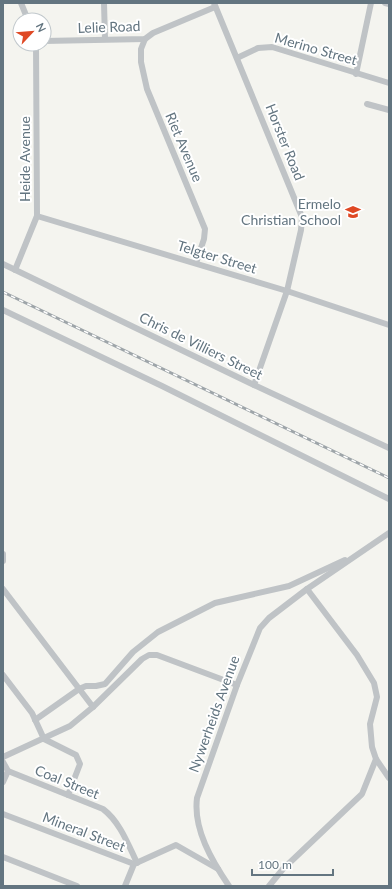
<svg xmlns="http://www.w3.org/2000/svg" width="392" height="889" viewBox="0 0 392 889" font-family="Lato,sans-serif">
	<rect width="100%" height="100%" fill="#f4f4ef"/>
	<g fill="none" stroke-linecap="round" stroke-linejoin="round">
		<!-- street -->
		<g stroke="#bfc3c6" stroke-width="6">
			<polyline points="21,3 28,20"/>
			<polyline points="104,3 105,39"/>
			<polyline points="214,3 302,217 301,230 287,291 254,385"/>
			<polyline points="385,3 389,4"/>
			<polyline points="145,39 141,49 141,62 147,89 205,229 204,239 196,263"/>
			<polyline points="44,41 145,39 153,33 215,7"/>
			<polyline points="237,58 258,48 272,47 389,83"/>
			<polyline points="356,74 371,3"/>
			<polyline points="367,104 389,110"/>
			<polyline points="37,216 287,291 389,325"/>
			<polyline points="3,264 254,385 389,448"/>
			<polyline points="15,270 37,216 36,44"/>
			<polyline points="3,310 162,386 389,499"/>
			<polyline points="3,554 3,561"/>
			<polyline points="3,589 93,707"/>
			<polyline points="307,589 357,655 374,683 377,697 370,724 372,747 376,759 389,778"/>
			<polyline points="3,675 32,713 44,739"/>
			<polyline points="35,720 79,689 86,686 96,686 105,684 133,652 158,632 215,603 289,586 345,560"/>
			<polyline points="44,739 76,755 80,764 68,795"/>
			<polyline points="3,757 70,726 93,707 142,659 149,655 157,655 237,685"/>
			<polyline points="3,762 8,771 3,782"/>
			<path d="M8,771L103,809C120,822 128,844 137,863"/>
			<polyline points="3,814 134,864 125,886"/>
			<polyline points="3,857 77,886"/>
			<polyline points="134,864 176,845 218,869"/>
			<path d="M229,886C212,861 193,829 197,798L237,685L260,628L269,618L307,589L389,533"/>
			<polyline points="269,886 283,869 362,794 376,759"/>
		</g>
		<!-- rail casing -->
		<g stroke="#9ea5a9" stroke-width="3">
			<polyline id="rail" points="3,292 389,478"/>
		</g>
		<!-- rail -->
		<use href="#rail" stroke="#fff" stroke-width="1.5" stroke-dasharray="4.5" stroke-linecap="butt"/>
	</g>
	<!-- icons -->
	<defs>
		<g id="school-bare" transform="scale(1.2)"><path d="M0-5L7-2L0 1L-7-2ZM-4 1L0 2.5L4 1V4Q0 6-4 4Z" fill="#df4824" stroke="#fff" stroke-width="2.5" paint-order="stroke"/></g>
	</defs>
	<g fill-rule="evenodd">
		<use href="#school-bare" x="353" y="212"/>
	</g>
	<g text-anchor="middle" stroke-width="4" stroke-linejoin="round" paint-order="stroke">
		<!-- street labels -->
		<g font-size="14" fill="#637580" stroke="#fff">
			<text transform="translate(109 27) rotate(-2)" y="5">Lelie Road</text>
			<text transform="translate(316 49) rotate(16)" y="5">Merino Street</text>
			<text transform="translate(285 142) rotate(68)" y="5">Horster Road</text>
			<text transform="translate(184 147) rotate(67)" y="5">Riet Avenue</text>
			<text transform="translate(25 159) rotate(-90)" y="5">Heide Avenue</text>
			<text transform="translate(217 257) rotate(17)" y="5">Telgter Street</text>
			<text transform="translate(201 346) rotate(26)" y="5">Chris de Villiers Street</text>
			<text transform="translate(214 714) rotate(-70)" y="5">Nywerheids Avenue</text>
			<text transform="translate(67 782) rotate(22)" y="5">Coal Street</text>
			<text transform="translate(84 832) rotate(21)" y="5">Mineral Street</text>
		</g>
		<!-- poi labels -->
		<g font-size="14" fill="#637580" stroke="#fff" text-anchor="end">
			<text x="341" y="209">Ermelo<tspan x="341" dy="16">Christian School</tspan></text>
		</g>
	</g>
	<!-- border -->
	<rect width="392" height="889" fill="none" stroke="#637580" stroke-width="8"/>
	<!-- north arrow -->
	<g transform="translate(32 32) rotate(64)"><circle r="19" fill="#ffffff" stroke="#c1c8cc"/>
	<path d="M0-3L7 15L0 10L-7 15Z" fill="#df4824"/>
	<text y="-6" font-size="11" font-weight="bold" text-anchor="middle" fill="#637580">N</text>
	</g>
	<!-- scale -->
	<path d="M252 869v6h81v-6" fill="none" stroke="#637580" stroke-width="2"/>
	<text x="258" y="869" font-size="12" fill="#637580" stroke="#ffffff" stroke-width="3" paint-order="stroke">100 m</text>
</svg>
